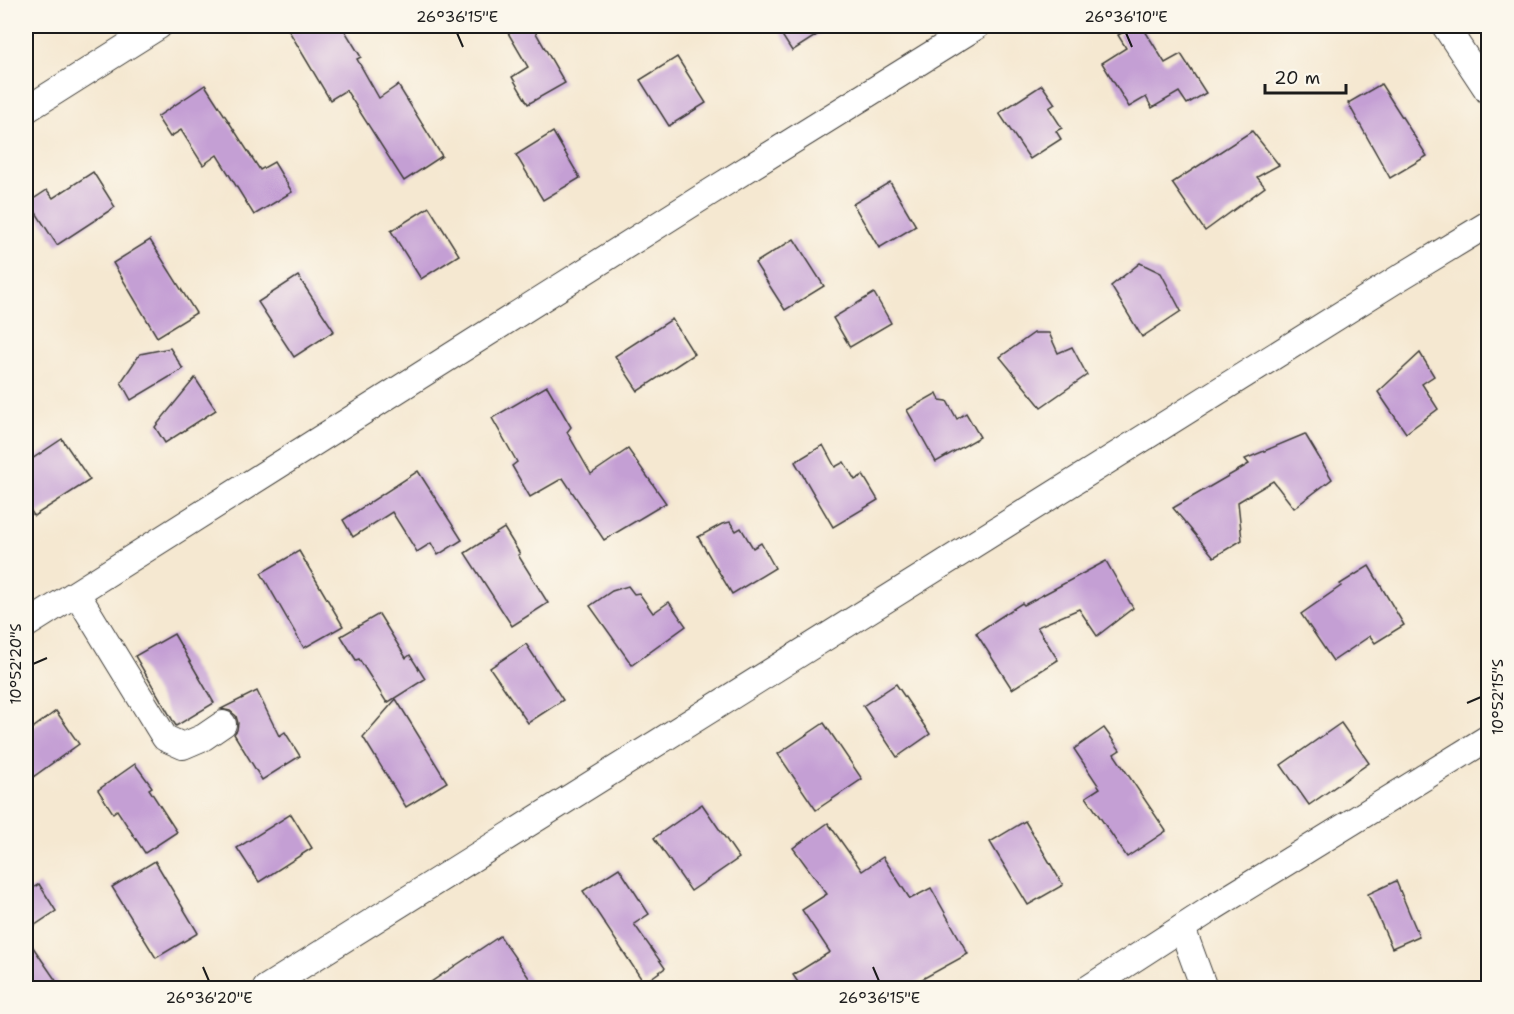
<svg xmlns="http://www.w3.org/2000/svg" width="1514" height="1014" viewBox="0 0 1514 1014" font-family="'Shantell Sans',sans-serif">
	<rect width="100%" height="100%" fill="#fbf7ec"/>
	<filter id="ink" filterUnits="userSpaceOnUse"><feTurbulence type="fractalNoise" baseFrequency=".0167" numOctaves="2"/><feDisplacementMap in="SourceGraphic" scale="12" xChannelSelector="R" yChannelSelector="G"/><feConvolveMatrix kernelMatrix="1 2 1 2 8 2 1 2 1" color-interpolation-filters="sRGB"/></filter>
	<filter id="wash" filterUnits="userSpaceOnUse"><feTurbulence type="fractalNoise" baseFrequency=".008" numOctaves="4" result="noise"/><feDisplacementMap in="SourceGraphic" scale="24" xChannelSelector="R" yChannelSelector="G"/><feGaussianBlur stdDeviation="1.35" result="paint"/><feColorMatrix in="noise" values="0 0 0 0 0 0 0 0 0 0 0 0 0 0 0 0 0 1.4 0 .05"/><feComposite in="paint" operator="in"/></filter>
	<g filter="url(#wash)">
		<rect width="100%" height="100%" fill="#f5e8d1"/>
		<g id="blocks">
			<!-- building -->
			<g fill="#c49fd4">
				<polygon points="286,26 342,26 361,57 357,59 379,98 398,85 442,156 404,181 346,90 330,100"/>
				<polygon points="504,26 532,26 565,83 528,104 512,77 528,67"/>
				<polygon points="776,26 831,26 792,51"/>
				<polygon points="1134,26 1142,26 1165,63 1181,54 1206,93 1187,104 1179,92 1152,108 1146,97 1129,107 1102,63 1126,48 1118,35"/>
				<polygon points="677,57 706,103 669,126 640,80"/>
				<polygon points="1381,84 1427,156 1390,178 1348,103"/>
				<polygon points="205,85 260,170 274,162 292,192 254,215 217,155 203,165 181,130 170,137 157,117"/>
				<polygon points="1042,85 1055,104 1049,108 1062,128 1056,131 1061,139 1030,159 999,113"/>
				<polygon points="1252,131 1279,165 1257,177 1265,187 1205,231 1172,183"/>
				<polygon points="553,132 580,178 543,200 516,155"/>
				<polygon points="93,172 115,207 57,245 29,202 47,190 53,198"/>
				<polygon points="890,182 916,226 879,248 853,204"/>
				<polygon points="429,207 459,255 421,279 391,231"/>
				<polygon points="794,239 824,286 785,310 755,263"/>
				<polygon points="150,240 196,313 157,337 113,263"/>
				<polygon points="1140,263 1161,273 1181,311 1142,337 1111,286"/>
				<polygon points="298,276 334,331 294,357 258,302"/>
				<polygon points="874,293 891,323 850,347 833,318"/>
				<polygon points="672,319 694,354 638,391 615,356"/>
				<polygon points="1034,333 1049,333 1058,353 1072,347 1087,375 1041,407 1000,357"/>
				<polygon points="170,348 183,369 131,400 121,382 140,354"/>
				<polygon points="1420,353 1434,376 1422,384 1438,409 1406,433 1378,392"/>
				<polygon points="195,378 216,410 165,443 155,427"/>
				<polygon points="547,386 571,427 567,432 591,474 628,449 666,503 604,540 563,478 530,497 512,466 517,462 492,418"/>
				<polygon points="937,393 940,400 947,401 957,419 966,413 980,437 936,462 907,410"/>
				<polygon points="1305,434 1332,479 1294,508 1273,481 1238,502 1242,540 1214,557 1173,508 1249,464 1245,459"/>
				<polygon points="62,439 90,480 34,516 26,503 26,463"/>
				<polygon points="823,445 835,467 844,462 855,480 863,475 878,500 833,527 795,462"/>
				<polygon points="418,471 462,540 438,555 431,543 417,552 392,512 353,537 343,520"/>
				<polygon points="730,522 736,531 741,528 753,548 761,543 775,568 732,594 698,537 722,524"/>
				<polygon points="504,528 520,554 518,555 548,603 512,626 465,553"/>
				<polygon points="299,551 343,626 304,648 261,573"/>
				<polygon points="1106,561 1133,608 1097,636 1079,609 1037,627 1058,660 1012,689 976,633 1022,603 1024,605"/>
				<polygon points="1369,566 1404,625 1375,643 1370,636 1333,661 1301,614 1341,586 1340,584"/>
				<polygon points="628,586 634,594 639,593 653,613 669,602 686,626 632,665 590,606 612,591"/>
				<polygon points="379,614 406,658 410,655 425,679 387,703 359,659 356,660 341,636"/>
				<polygon points="174,634 214,703 176,726 135,656"/>
				<polygon points="526,644 563,700 528,723 490,668"/>
				<polygon points="896,684 930,734 897,757 863,706"/>
				<polygon points="257,691 279,736 285,732 300,756 262,780 234,734 237,730 238,723 236,716 230,711 221,709"/>
				<polygon points="396,699 447,782 406,807 363,737"/>
				<polygon points="56,711 79,744 26,782 26,733"/>
				<polygon points="824,723 862,779 816,810 778,754"/>
				<polygon points="1341,723 1369,763 1309,805 1281,765"/>
				<polygon points="1104,728 1120,750 1114,754 1166,831 1127,857 1086,797 1100,788 1074,749"/>
				<polygon points="135,764 152,787 149,789 177,832 145,853 117,810 113,813 98,790"/>
				<polygon points="702,804 739,858 691,891 654,838"/>
				<polygon points="291,814 312,848 259,882 237,848"/>
				<polygon points="1025,821 1063,885 1028,905 990,842"/>
				<polygon points="828,823 862,871 883,857 910,899 931,888 968,954 906,988 802,988 793,975 830,952 802,910 827,894 793,848"/>
				<polygon points="155,861 198,933 156,958 112,887"/>
				<polygon points="619,868 649,914 634,924 665,968 644,983 583,891"/>
				<polygon points="1396,881 1419,936 1392,948 1368,894"/>
				<polygon points="39,884 56,911 26,931 26,893"/>
				<polygon points="500,936 536,988 422,988"/>
				<polygon points="26,937 61,988 26,988"/>
			</g>
		</g>
	</g>
	<g filter="url(#ink)">
		<use href="#blocks" fill-opacity="0" stroke="#3d3b37" stroke-width="1.5"/>
		<g fill="none" stroke-linecap="round" stroke-linejoin="round">
			<!-- street casing -->
			<g stroke="#3d3b37" stroke-width="28">
				<g id="street">
					<polyline points="1445,26 1488,91"/>
					<polyline points="26,110 159,26"/>
					<polyline points="77,594 165,738 183,746 204,737 223,724"/>
					<polyline points="26,625 712,191 977,26"/>
					<polyline points="1182,928 1204,988"/>
					<polyline points="266,988 1399,278 1488,224"/>
					<polyline points="1089,988 1214,907 1488,738"/>
				</g>
			</g>
			<!-- street -->
			<use href="#street" stroke="#fff" stroke-width="26"/>
		</g>
	</g>
	<!-- ticks -->
	<path fill="none" stroke="#1c1c1c" stroke-width="2" d="M457,33L463,47M1126,33L1132,47M33,664L47,658M1467,703L1481,697M203,967L209,981M873,967L879,981"/>
	<!-- margin -->
	<rect width="1514" height="1014" fill="none" stroke="#fbf7ec" stroke-width="66"/>
	<!-- scale -->
	<path d="M1265 84v9h81v-9" fill="none" stroke="#1c1c1c" stroke-width="3"/>
	<text x="1274" y="84" font-size="18" fill="#1c1c1c" stroke="#fbf7ec" stroke-width="4.5" paint-order="stroke">20 m</text>
	<rect x="33" y="33" width="1448" height="948" fill="none" stroke="#1c1c1c" stroke-width="2"/>
	<g font-size="15" text-anchor="middle" fill="#1c1c1c">
		<text x="457" y="22">26°36'15"E</text>
		<text x="1126" y="22">26°36'10"E</text>
		<text transform="translate(16 664) rotate(-90)" y="5">10°52'20"S</text>
		<text transform="translate(1498 697) rotate(-90)" y="5">10°52'15"S</text>
		<text x="209" y="1003">26°36'20"E</text>
		<text x="879" y="1003">26°36'15"E</text>
	</g>
</svg>
